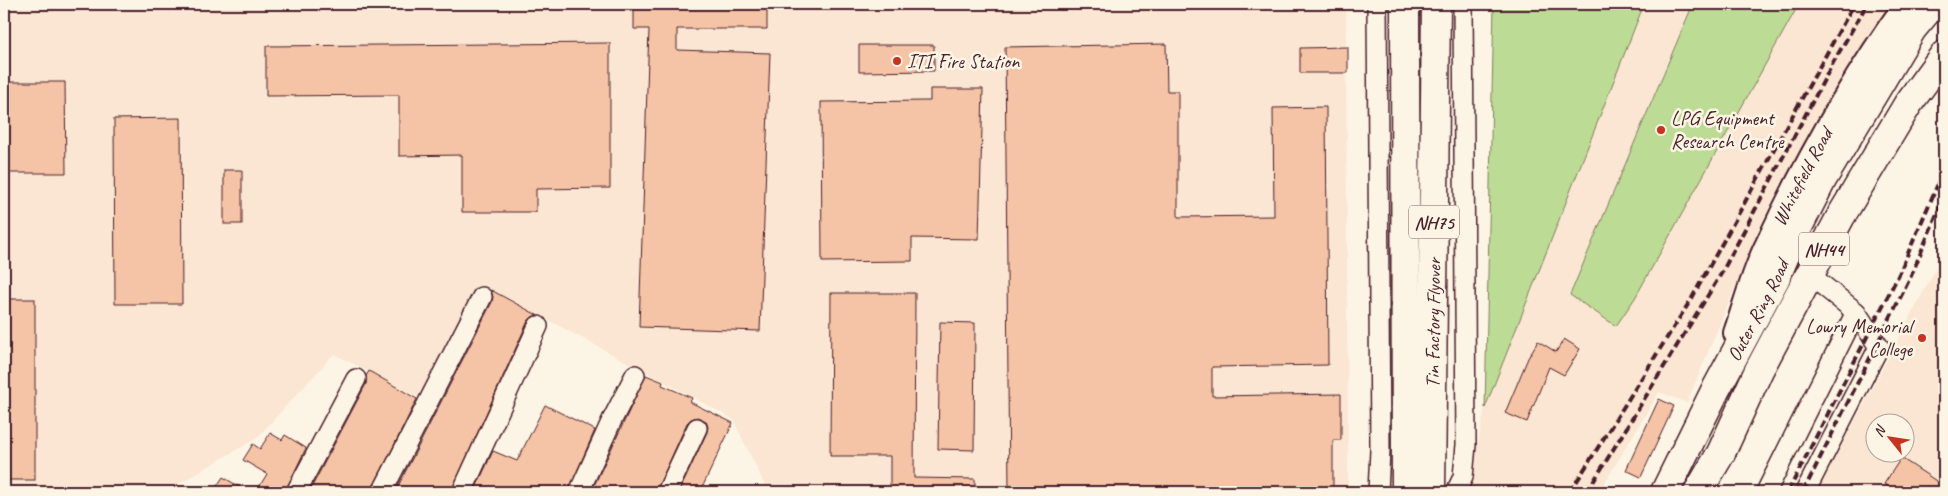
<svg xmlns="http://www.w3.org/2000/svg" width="1948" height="496" viewBox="0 0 1948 496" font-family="Caveat,sans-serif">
	<rect width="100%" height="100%" fill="#fcf5e5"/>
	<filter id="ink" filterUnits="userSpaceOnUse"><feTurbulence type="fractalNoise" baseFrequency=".02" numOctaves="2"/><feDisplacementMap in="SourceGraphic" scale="10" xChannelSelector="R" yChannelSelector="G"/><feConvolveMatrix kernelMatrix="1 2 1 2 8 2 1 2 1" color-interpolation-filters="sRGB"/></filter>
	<g filter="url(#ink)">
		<!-- built -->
		<g fill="#fae6d2" fill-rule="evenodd">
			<polygon points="4,4 1346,4 1348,492 768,492 733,419 481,284 420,398 334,354 257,438 165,492 4,492"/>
			<polygon points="1644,4 1893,4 1799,152 1765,215 1687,403 1659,392 1599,492 1468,492 1485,408"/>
			<path d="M1944,253V492H1817ZM1876,424H1906V454H1876Z"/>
		</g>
		<!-- green -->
		<g fill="#bcdb94" stroke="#837d60">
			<polygon points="1494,4 1644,4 1485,408"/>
			<polygon points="1693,4 1799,4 1635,298 1616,326 1570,295"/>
		</g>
		<!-- building -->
		<g fill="#f5c3a5" stroke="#4a1f2b">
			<polygon points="634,4 767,4 767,29 677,29 677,50 770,53 760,331 639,327 649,29 634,29"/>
			<polygon points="610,43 610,188 536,189 536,212 462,212 462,155 399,156 399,95 266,96 266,46"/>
			<polygon points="1166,44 1167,91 1178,91 1178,217 1274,216 1273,108 1326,107 1328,365 1212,367 1212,396 1341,394 1341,440 1333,440 1333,492 1235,492 1235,488 1009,491 1005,47"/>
			<polygon points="859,45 934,45 934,71 859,72"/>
			<polygon points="1348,47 1348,73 1300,73 1300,48"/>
			<polygon points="4,82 65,82 66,173 4,173"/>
			<polygon points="930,89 983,89 979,239 912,238 912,261 822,262 821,102 930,101"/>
			<polygon points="181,118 182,304 115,304 114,119"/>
			<rect x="224" y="170" width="18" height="54"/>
			<polygon points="491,290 537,315 532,317 528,321 451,492 395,492 492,302 493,297"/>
			<polygon points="831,293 915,293 914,478 975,479 975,492 890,492 890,456 830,456"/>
			<rect x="4" y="299" width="31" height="181"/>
			<polygon points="940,322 975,323 974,450 938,449"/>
			<polygon points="1564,339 1580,349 1564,375 1549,367 1527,422 1505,413 1528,358 1538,341 1556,352"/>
			<polygon points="369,371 417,399 371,492 309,492 366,384 366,376"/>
			<polygon points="646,375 663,382 662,385 692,398 690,402 733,423 700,492 679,492 707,432 708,427 706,421 697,417 691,419 687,423 656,492 591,492"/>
			<polygon points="1659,399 1674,406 1641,477 1626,470"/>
			<polygon points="545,405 595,430 568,492 474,492 493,451 517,461"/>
			<polygon points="270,433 282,440 285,435 306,448 285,492 256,492 267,474 243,460 253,444 260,449"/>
			<polygon points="1901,458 1944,486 1944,492 1898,492 1884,484"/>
			<polygon points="223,477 248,492 213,492"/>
		</g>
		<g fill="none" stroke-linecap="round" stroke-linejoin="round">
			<!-- minor casing -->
			<g stroke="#4a1f2b" stroke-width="22">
				<g id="minor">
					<polyline points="1377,4 1380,450 1378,492"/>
					<polyline points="296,492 356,379"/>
					<polyline points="382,492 482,297"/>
					<polyline points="462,492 538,326"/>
					<polyline points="579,492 612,420 635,375"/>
					<polyline points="667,492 697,428"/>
					<polyline points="1456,492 1463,477 1466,445 1463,4"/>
					<polyline points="1766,492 1856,312 1810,275"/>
					<polyline points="1805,492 1879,347 1856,312"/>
				</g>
			</g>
			<!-- major casing -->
			<g stroke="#4a1f2b" stroke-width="28">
				<g id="major">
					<path id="s1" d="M1736,333C1746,304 1754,272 1768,244C1807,161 1854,78 1907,4"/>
				</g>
			</g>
			<!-- highway casing -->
			<g stroke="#4a1f2b" stroke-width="31">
				<g id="highway">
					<polyline points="1405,4 1406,492"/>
					<path id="s2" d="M1431,492L1436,4"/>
					<path id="s3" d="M1665,492L1715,391L1775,279L1792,239L1823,178L1912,29L1933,4"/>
					<polyline points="1698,492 1721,453 1759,370 1841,216 1908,104 1944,55"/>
				</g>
			</g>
			<!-- minor -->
			<use href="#minor" stroke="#fcf5e5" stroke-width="19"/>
			<!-- major -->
			<use href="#major" stroke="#fcf5e5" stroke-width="24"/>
			<!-- highway -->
			<use href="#highway" stroke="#fcf5e5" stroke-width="28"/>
			<!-- rail -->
			<g stroke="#4a1f2b" stroke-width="4" stroke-dasharray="8 4" stroke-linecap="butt">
				<polyline points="1570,492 1692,298 1854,4"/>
				<polyline points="1587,492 1721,274 1834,61 1867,4"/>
				<polyline points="1788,492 1899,274 1944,170"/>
				<polyline points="1803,492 1911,276 1944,197"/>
			</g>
		</g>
	</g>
	<!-- markers -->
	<g fill="#c8321e" stroke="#fcf5e5" stroke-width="2">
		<circle cx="897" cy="61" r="5"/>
		<circle cx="1661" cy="130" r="5"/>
		<circle cx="1922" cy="338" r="5"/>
	</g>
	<g text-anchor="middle" stroke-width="5" stroke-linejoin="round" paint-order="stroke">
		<!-- shield labels -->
		<g fill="#fcf5e5" stroke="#7f5f63" stroke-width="1">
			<rect x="1409" y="205.5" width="50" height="33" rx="4"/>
			<rect x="1799" y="232.5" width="50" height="33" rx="4"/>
		</g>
		<g font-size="19" font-weight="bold" fill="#4a1f2b">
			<text x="1434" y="229">NH75</text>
			<text x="1824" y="256">NH44</text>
		</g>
		<!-- poi labels -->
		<g font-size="20" fill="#4a1f2b" stroke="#fcf5e5" text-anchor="start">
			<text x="907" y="68">ITI Fire Station</text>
			<text x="1671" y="125">LPG Equipment<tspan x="1671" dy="23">Research Centre</tspan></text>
			<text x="1912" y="333" text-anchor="end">Lowry Memorial<tspan x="1912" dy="23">College</tspan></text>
		</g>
		<!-- street labels -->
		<g font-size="20" fill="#4a1f2b" stroke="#fcf5e5">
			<text dy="7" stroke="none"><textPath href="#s1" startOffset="170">Whitefield Road</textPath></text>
			<text dy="7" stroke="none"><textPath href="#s3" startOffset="204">Outer Ring Road</textPath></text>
			<text dy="7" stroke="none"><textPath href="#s2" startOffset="169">Tin Factory Flyover</textPath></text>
		</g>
	</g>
	<!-- margin -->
	<rect width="1948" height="496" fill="none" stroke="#fcf5e5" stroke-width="20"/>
	<rect x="10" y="10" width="1928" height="476" fill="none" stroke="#4a1f2b" stroke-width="2" filter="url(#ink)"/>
	<!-- north arrow -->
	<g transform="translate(1890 438) rotate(300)"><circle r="24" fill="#fcf5e5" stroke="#b59f9b"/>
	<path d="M0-4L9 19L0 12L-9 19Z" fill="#c8321e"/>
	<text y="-8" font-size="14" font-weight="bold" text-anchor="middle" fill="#4a1f2b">N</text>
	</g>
</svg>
